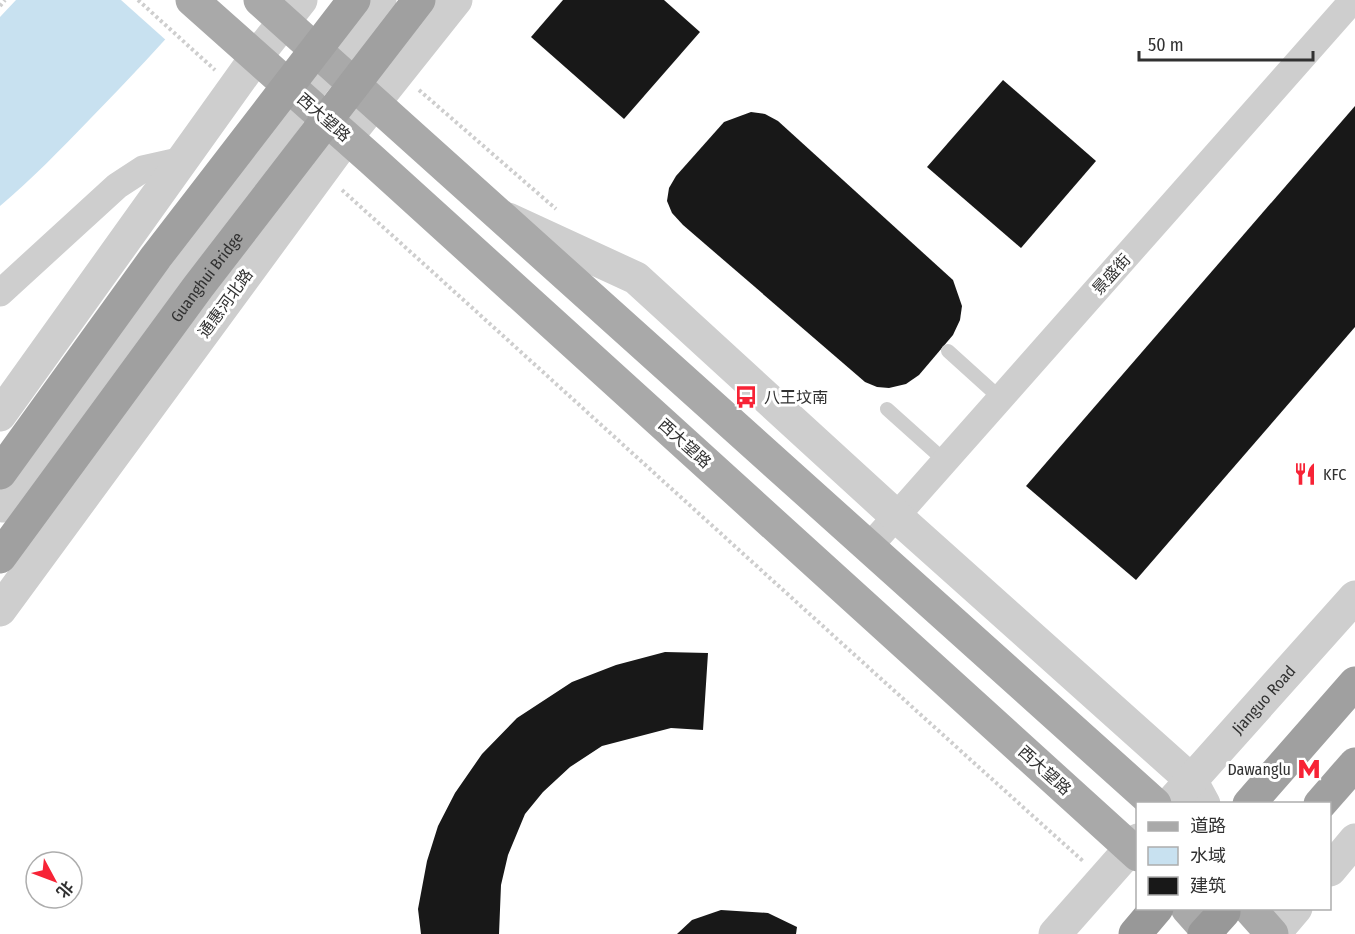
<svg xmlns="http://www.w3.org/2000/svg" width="1355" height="934" viewBox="0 0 1355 934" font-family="'Fira Sans Condensed','Noto Sans SC',sans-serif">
	<rect width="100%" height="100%" fill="#fff"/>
	<!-- water -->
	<path fill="#c8e1f0" d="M16,0H200C165,41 128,80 90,119C61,149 32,179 0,206V17Z"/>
	<!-- pier -->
	<polygon fill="#fff" points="121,0 203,0 168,42"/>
	<!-- building -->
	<g fill="#181818">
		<polygon points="563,0 664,0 700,32 624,119 531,37"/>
		<polygon points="1003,80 1096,161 1021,248 927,167"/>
		<polygon points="1355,106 1355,327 1136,580 1026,486"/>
		<polygon points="751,112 765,114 778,121 953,280 962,306 960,320 953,335 919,375 906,384 889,388 877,387 865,382 683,225 672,213 667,201 669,188 676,176 724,122"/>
		<polygon points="665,652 708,653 703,730 671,728 602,746 570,767 543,792 525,814 508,855 501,885 499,934 421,934 418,909 427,861 438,826 455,793 482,754 517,718 572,682 616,665"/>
		<polygon points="721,910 768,913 797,927 796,934 677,934 692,920"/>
	</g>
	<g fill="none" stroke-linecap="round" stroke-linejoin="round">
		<!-- path -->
		<g stroke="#cecece" stroke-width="4" stroke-dasharray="3 3" stroke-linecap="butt">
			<polyline points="138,0 215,70"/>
			<polyline points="0,6 5,0"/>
			<polyline points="419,90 556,209"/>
			<path d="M342,190C590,414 836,639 1084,862"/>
		</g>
		<!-- service -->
		<g stroke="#cecece" stroke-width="14">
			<polyline points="948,351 1000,398"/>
			<polyline points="887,409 945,461"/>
		</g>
		<!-- minor -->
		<g stroke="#cecece" stroke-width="27">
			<polyline points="0,293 117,186 143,169 183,160"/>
			<polyline points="868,548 1353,0"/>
		</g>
		<!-- tertiary -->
		<g stroke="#cecece" stroke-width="33">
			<polyline points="508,219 636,278 896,516 1191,780 1204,804"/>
			<polyline points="0,415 256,57 301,0"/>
			<polyline points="3,506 302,97 380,0"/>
			<polyline points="0,610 347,137 456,0"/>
			<path id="s1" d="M1170,804L1355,597"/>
			<polyline points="1330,870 1355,840"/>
			<polyline points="1055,934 1138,840"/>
			<polyline points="1274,934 1296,908"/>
		</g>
		<!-- primary -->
		<g stroke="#a9a9a9" stroke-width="33">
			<polyline points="192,0 371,159 1138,855"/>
			<polyline points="260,0 1155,804"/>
			<polyline points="1187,908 1210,934"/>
			<polyline points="1249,908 1272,934"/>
		</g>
		<!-- trunk -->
		<g stroke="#a0a0a0" stroke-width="33">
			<polyline points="1249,804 1355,683"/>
			<polyline points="1320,804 1355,764"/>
		</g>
		<!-- trunk-bridge -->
		<g stroke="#a0a0a0" stroke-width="33">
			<polyline points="0,473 156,257 354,0"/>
			<path id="s2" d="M0,557L198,287L419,0"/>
		</g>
		<!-- motorway-bridge -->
		<g stroke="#989898" stroke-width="33">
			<polyline points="1135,934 1157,908"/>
			<polyline points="1204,934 1224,912"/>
		</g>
	</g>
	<!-- icons -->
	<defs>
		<g id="bus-bare" transform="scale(1.8)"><path d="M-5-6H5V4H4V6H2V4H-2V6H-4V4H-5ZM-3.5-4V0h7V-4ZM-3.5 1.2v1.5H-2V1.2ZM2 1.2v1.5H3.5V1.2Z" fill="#f72336" stroke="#fff" stroke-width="2.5" paint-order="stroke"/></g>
		<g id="restaurant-bare" transform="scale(1.8)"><path d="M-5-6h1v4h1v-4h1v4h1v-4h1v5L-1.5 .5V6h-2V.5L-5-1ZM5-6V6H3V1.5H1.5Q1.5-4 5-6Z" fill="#f72336" stroke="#fff" stroke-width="2.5" paint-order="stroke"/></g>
		<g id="metro-bare" transform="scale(1.8)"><path d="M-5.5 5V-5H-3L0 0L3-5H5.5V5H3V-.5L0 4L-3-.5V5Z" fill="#f72336" stroke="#fff" stroke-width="2.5" paint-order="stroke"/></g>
	</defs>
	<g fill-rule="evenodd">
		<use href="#bus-bare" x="746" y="397"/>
		<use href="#restaurant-bare" x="1305" y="474"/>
		<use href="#metro-bare" x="1309" y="769"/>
	</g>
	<g text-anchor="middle" stroke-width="6" stroke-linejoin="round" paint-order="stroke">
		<!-- street labels -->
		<g font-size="16" fill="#313131" stroke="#fff">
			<text transform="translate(324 117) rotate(41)" y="6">西大望路</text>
			<text transform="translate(1111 274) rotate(-48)" y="6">景盛街</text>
			<text dy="6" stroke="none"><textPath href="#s2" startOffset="348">Guanghui Bridge</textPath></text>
			<text transform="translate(225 303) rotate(-54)" y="6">通惠河北路</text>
			<text transform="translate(685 443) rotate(42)" y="6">西大望路</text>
			<text dy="6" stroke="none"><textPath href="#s1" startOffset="140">Jianguo Road</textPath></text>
			<text transform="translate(1045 770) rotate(42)" y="6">西大望路</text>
		</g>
		<!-- poi labels -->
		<g font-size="16" fill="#313131" stroke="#fff" text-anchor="start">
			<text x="764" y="403">八王坟南</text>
			<text x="1323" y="480">KFC</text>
			<text x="1291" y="775" text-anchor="end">Dawanglu</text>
		</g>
	</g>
	<!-- legend -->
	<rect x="1136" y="802" width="195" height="108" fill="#ffffff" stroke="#adadad" stroke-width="1.5"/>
	<rect x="1148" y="822" width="30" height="9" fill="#a9a9a9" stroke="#adadad" stroke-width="1.5"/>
	<text x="1190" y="832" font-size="18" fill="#313131">道路</text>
	<rect x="1148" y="847" width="30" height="18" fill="#c8e1f0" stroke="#adadad" stroke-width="1.5"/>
	<text x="1190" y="862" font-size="18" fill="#313131">水域</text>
	<rect x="1148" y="877" width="30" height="18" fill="#181818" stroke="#adadad" stroke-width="1.5"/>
	<text x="1190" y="892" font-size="18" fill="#313131">建筑</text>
	<!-- north arrow -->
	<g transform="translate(54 880) rotate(131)"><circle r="28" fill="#ffffff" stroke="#adadad" stroke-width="1.5"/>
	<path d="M0-4.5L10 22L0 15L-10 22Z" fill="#f72336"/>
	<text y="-9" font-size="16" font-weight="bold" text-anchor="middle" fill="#313131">北</text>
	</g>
	<!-- scale -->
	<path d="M1139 51v9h174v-9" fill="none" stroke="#313131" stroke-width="3"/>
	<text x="1148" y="51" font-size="18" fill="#313131" stroke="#ffffff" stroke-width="4.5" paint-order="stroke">50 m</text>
</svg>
